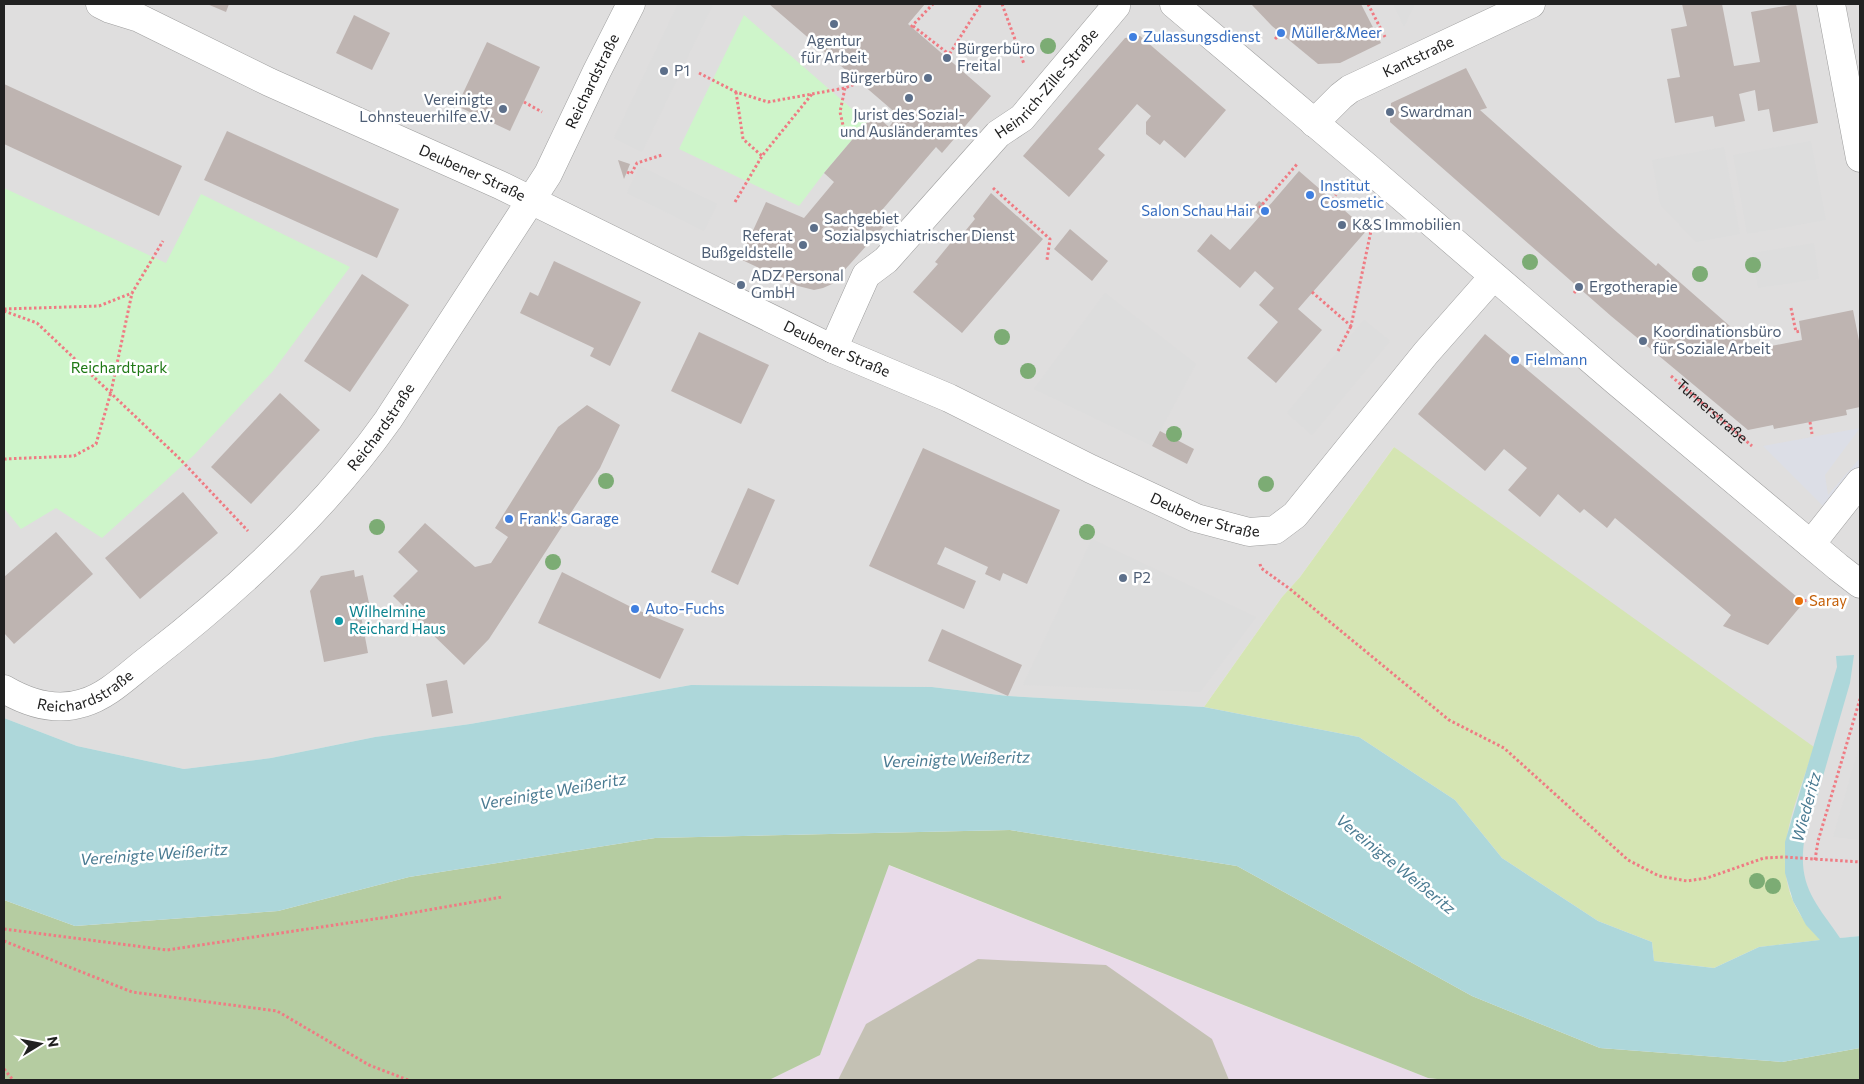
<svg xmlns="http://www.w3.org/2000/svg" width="1864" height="1084" viewBox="0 0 1864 1084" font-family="Commissioner,sans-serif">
	<rect width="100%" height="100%" fill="#f0ece8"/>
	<!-- residential -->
	<polygon fill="#dfdede" points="4,4 1860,4 1860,936 1832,939 1394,447 1300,577 1282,597 1204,707 1008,696 932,687 691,685 470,724 375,737 271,758 184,769 77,746 4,718"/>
	<!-- industrial -->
	<polygon fill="#e9dbe9" points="888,865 1428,1078 1446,1080 769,1080 820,1054"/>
	<!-- construction -->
	<polygon fill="#c4c1b4" points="978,959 1106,965 1212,1039 1229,1080 838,1080 866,1024"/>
	<!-- grass -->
	<path fill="#d5e5b3" d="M1394,447L1814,747C1792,817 1758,878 1821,940L1759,947L1714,968L1654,961L1652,942L1598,921L1502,858L1455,800L1359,737L1204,707L1282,597L1300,577Z"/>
	<!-- forest -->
	<polygon fill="#b5cca1" points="1010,830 1237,866 1472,996 1600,1048 1782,1062 1860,1048 1860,1080 1446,1080 1428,1078 889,865 820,1055 769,1080 4,1080 4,900 75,926 278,911 409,877 655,838"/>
	<!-- park -->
	<g fill="#cef5ca">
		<polygon points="744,15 867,122 824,173 799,206 679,149"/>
		<polygon points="4,188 166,263 201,194 350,267 273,371 194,455 102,538 56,508 21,529 4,508"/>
	</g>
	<!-- parking -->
	<g fill="#ddd">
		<polygon points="678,4 713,4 642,152 614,138"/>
		<polygon points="1393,4 1415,4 1404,27"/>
		<polygon points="1811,141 1826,220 1747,234 1733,155"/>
		<polygon points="1724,147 1740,234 1696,242 1660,204 1652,160"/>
		<polygon points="640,166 717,204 704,231 627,193"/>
		<polygon points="1814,243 1819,279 1758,288 1752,253"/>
		<polygon points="1105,293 1196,364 1152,446 1034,389"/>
		<polygon points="1364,320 1390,341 1312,435 1287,413"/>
		<polygon points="1092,539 1256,617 1200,692 1023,685"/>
		<polygon points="1860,745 1860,840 1833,837 1855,761"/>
	</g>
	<!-- plaza -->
	<polygon fill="#dcdee6" points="1860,428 1825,475 1828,495 1860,458 1860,501 1833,516 1763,446"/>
	<!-- water -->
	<path fill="#add7da" d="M1854,655L1850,683L1804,842C1798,887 1816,903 1840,938L1860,936V1048L1782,1062L1600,1048L1472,996L1237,866L1010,830L655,838L409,877L278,911L75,926L4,900V718L77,746L184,769L271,758L375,737L470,724L691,685L932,687L1008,696L1204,707L1359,737L1455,800L1502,858L1598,921L1652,942L1654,961L1714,968L1759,947L1820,940L1806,925L1793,901L1785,873V842L1837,667L1836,656Z"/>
	<!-- building -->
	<g fill="#beb4b1">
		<polygon points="207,4 229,4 226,12"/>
		<polygon points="769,4 925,4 908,24 991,96 942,153 936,147 876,217 886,224 832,284 823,288 814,290 798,286 740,259 766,202 804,218 834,182 824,173 874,114 889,127 898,115"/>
		<polygon points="1251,4 1361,4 1381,43 1340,63 1318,64 1272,26"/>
		<polygon points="1682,4 1722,4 1734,66 1760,62 1751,12 1796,4 1818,123 1773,132 1769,109 1758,111 1755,90 1739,94 1745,121 1715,127 1713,116 1675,123 1667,79 1680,77 1671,29 1687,26"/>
		<polygon points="354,15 390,33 372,70 336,53"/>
		<polygon points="1140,36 1226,110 1185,158 1164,140 1160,145 1146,134 1146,122 1151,116 1137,104 1098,149 1105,155 1069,197 1023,156 1125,38"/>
		<polygon points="487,42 540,67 510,131 457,106"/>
		<polygon points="1466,68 1487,108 1480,110 1618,233 1656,266 1658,263 1756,349 1802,340 1799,321 1853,310 1860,346 1860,407 1846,410 1847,415 1774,429 1773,425 1748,430 1611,316 1390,122 1391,103"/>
		<polygon points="4,84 182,166 159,216 4,144"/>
		<polygon points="227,131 399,209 377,258 204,180"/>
		<polygon points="618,160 630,164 624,179"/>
		<polygon points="1299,171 1367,230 1298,309 1322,330 1276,383 1247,358 1278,322 1259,305 1274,288 1255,271 1240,288 1197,251 1211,234 1230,250 1260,216 1252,209 1259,201 1268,207"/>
		<polygon points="991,193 1043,239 962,333 913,292 938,264 935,262 953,240 957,241 975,219 973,216"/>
		<polygon points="1070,229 1108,261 1092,281 1054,249"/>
		<polygon points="554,261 641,302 610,366 590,356 594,348 520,313 530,292 538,296"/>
		<polygon points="362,274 409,305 350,392 304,361"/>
		<polygon points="699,332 769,365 741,424 671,391"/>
		<polygon points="1485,334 1797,597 1800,607 1768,645 1723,626 1731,615 1615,518 1607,528 1584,509 1580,513 1558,494 1540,517 1508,490 1527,468 1504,449 1485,471 1418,414"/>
		<polygon points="280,393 320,430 251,504 211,467"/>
		<polygon points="587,405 620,425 600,468 489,639 464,665 393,596 418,571 398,552 425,523 475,567 491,563 508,537 495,528 558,427"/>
		<polygon points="1160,431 1194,449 1187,464 1152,446"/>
		<polygon points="923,448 1060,510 1027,584 1003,573 1000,581 985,574 988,567 945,547 937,564 976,581 964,609 869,566"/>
		<polygon points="748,488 775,500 738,585 711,572"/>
		<polygon points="183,492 218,533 140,599 105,558"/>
		<polygon points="56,532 93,574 14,644 4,633 4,577"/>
		<polygon points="354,570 355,577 363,575 369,603 359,605 368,653 324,662 310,591 321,576"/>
		<polygon points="562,572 635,609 684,629 660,679 538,623"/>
		<polygon points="942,629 1022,665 1008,696 928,661"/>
		<polygon points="447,680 453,713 432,717 426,684"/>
	</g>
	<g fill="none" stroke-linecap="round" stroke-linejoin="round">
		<!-- minor casing -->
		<g stroke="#9e9e9e" stroke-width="29">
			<g id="minor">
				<path id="s2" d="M100,4L110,9L139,18L269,82L500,185L833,349L949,398L1091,469L1196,518L1249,532L1275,530L1295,515L1426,353L1493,277"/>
				<polyline points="1174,4 1367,167 1617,382 1838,567 1860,584"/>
				<polyline points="1831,4 1860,158"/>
				<path id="s3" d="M1314,123L1341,96L1350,89L1531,4"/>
				<path id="s4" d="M833,349L866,275L886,260L998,134L1022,118L1116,6"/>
				<polyline points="1811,544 1860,482"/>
				<path id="s5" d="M4,689C28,703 55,712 83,703C108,696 129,674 149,659C238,590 323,512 388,420L548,174L597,71L631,4"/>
			</g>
		</g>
		<!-- path -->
		<g stroke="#ef7b83" stroke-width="3" stroke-dasharray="2.5 2.5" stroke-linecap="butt">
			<polyline points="1002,4 1024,64"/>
			<polyline points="1368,4 1385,37"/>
			<polyline points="913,26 950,55"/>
			<polyline points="911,27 933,4"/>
			<polyline points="1275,39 1281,33"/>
			<polyline points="947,58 981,4"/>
			<polyline points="699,73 736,92 768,102 845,88 860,82"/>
			<polyline points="845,88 840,112 845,134"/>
			<polyline points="736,92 743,139 762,156"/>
			<polyline points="524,102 542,112"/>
			<polyline points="627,172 631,174 637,163 662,155"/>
			<polyline points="993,188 1050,239 1047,260"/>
			<polyline points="1333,200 1336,195"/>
			<polyline points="735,202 762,156 812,94"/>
			<polyline points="1265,211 1260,207 1298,163"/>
			<polyline points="1312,292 1351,326 1372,226"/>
			<polyline points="1574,293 1579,287"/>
			<polyline points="1791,308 1796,332 1800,331"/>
			<polyline points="4,309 99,306 132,293 163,241"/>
			<polyline points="4,311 37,323 179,458 248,531"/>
			<polyline points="1338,351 1351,326"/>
			<path id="s1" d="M1671,376L1752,446"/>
			<polyline points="1810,422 1812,434"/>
			<polyline points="4,459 74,456 96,444 111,392 132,293"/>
			<polyline points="1260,564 1261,568 1290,589 1449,720 1504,748 1628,860 1659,876 1687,881 1707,878 1764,858 1784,857 1860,862"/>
			<polyline points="1799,601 1814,600"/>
			<polyline points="1815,860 1818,841 1860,699"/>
			<polyline points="4,929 167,950 388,917 502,897"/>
			<polyline points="4,941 132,992 277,1011 369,1065 408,1080"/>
			<polyline points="4,1069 13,1080"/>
		</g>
		<!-- minor -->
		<use href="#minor" stroke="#fff" stroke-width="28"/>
	</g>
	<!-- trees -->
	<g fill="#7cac74">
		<circle cx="1048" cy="46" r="8"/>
		<circle cx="1530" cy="262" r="8"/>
		<circle cx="1753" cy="265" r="8"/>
		<circle cx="1700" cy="274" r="8"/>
		<circle cx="1002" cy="337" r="8"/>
		<circle cx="1028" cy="371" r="8"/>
		<circle cx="1174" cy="434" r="8"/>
		<circle cx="606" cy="481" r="8"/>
		<circle cx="1266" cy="484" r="8"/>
		<circle cx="377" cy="527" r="8"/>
		<circle cx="1087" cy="532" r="8"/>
		<circle cx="553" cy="562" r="8"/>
		<circle cx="1757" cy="881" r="8"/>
		<circle cx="1773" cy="886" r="8"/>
	</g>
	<!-- markers -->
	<g fill="#5c6f8a" stroke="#fff" stroke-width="2">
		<circle cx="834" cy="24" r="5"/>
		<circle cx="947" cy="58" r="5"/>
		<circle cx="664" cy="71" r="5"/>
		<circle cx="928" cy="78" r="5"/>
		<circle cx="909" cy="98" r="5"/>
		<circle cx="503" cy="109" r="5"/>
		<circle cx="1390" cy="112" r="5"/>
		<circle cx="1342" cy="225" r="5"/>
		<circle cx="814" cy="228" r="5"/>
		<circle cx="803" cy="245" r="5"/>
		<circle cx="741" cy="285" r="5"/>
		<circle cx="1579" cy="287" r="5"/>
		<circle cx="1643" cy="341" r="5"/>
		<circle cx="1123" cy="578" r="5"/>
	</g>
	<g fill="#3f7fe0" stroke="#fff" stroke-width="2">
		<circle cx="1281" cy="33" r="5"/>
		<circle cx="1133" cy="37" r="5"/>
		<circle cx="1310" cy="195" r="5"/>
		<circle cx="1265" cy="211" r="5"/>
		<circle cx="1515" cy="360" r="5"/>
		<circle cx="509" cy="519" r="5"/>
		<circle cx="635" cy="609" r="5"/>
	</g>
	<circle fill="#e8710a" stroke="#fff" stroke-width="2" cx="1799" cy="601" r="5"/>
	<circle fill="#0f9aa8" stroke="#fff" stroke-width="2" cx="339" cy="621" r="5"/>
	<g text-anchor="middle" stroke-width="5" stroke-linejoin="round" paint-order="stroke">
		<!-- shop labels -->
		<g font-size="15" fill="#366cbe" stroke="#fff" text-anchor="start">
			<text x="1291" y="38">Müller&amp;Meer</text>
			<text x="1143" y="42">Zulassungsdienst</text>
			<text x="1320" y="191">Institut<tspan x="1320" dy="17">Cosmetic</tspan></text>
			<text x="1255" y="216" text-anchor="end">Salon Schau Hair</text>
			<text x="1525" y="365">Fielmann</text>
			<text x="519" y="524">Frank's Garage</text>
			<text x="645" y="614">Auto-Fuchs</text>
		</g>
		<!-- service labels -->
		<g font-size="15" fill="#4e5e75" stroke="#fff" text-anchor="start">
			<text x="834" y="46" text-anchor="middle">Agentur<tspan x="834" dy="17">für Arbeit</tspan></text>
			<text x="957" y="54">Bürgerbüro<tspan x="957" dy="17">Freital</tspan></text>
			<text x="674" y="76">P1</text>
			<text x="918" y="83" text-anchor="end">Bürgerbüro</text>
			<text x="493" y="105" text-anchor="end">Vereinigte<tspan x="493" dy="17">Lohnsteuerhilfe e.V.</tspan></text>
			<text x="1400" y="117">Swardman</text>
			<text x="909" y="120" text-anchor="middle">Jurist des Sozial-<tspan x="909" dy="17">und Ausländeramtes</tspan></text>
			<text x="824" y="224">Sachgebiet<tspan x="824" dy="17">Sozialpsychiatrischer Dienst</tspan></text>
			<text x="1352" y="230">K&amp;S Immobilien</text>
			<text x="793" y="241" text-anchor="end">Referat<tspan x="793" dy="17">Bußgeldstelle</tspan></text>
			<text x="751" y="281">ADZ Personal<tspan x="751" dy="17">GmbH</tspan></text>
			<text x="1589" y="292">Ergotherapie</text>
			<text x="1653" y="337">Koordinationsbüro<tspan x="1653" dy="17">für Soziale Arbeit</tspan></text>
			<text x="1133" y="583">P2</text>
		</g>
		<!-- street labels -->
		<g font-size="15" fill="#212121" stroke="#fff">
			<text dy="5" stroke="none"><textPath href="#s3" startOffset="125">Kantstraße</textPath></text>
			<text dy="5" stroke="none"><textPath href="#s5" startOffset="898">Reichardstraße</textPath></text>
			<text dy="5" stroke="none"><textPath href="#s4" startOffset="345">Heinrich-Zille-Straße</textPath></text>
			<text dy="5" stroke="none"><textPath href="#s2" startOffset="409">Deubener Straße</textPath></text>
			<text dy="5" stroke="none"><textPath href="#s2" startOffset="814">Deubener Straße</textPath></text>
			<text dy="5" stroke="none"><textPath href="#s1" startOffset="54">Turnerstraße</textPath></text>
			<text dy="5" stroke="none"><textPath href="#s5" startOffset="492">Reichardstraße</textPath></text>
			<text dy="5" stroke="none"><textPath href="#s2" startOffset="1219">Deubener Straße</textPath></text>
			<text dy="5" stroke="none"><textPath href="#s5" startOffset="88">Reichardstraße</textPath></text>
		</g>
		<!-- park labels -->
		<g font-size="15" fill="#1e7815" stroke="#fff">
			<text x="119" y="373">Reichardtpark</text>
		</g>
		<!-- food labels -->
		<g font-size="15" fill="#c56008" stroke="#fff" text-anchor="start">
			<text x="1809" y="606">Saray</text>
		</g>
		<!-- culture labels -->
		<g font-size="15" fill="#0d838f" stroke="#fff" text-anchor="start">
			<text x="349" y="617">Wilhelmine<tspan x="349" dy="17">Reichard Haus</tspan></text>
		</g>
		<!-- water labels -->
		<g font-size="16" font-style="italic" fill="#4a7b92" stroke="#fff">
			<text transform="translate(956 759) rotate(-2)" y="6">Vereinigte Weißeritz</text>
			<text transform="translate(553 791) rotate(-10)" y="6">Vereinigte Weißeritz</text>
			<text transform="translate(1806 807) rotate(-75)" y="6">Wiederitz</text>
			<text transform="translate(154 854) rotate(-4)" y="6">Vereinigte Weißeritz</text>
			<text transform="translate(1396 864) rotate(39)" y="6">Vereinigte Weißeritz</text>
		</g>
	</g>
	<!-- border -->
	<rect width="1864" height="1084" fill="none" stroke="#212121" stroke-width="10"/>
	<!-- north arrow -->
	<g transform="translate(40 1044) rotate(80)" stroke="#ffffff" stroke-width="4" paint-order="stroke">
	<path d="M0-4L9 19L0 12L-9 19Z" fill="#212121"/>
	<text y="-8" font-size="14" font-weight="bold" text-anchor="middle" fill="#212121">N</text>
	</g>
</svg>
